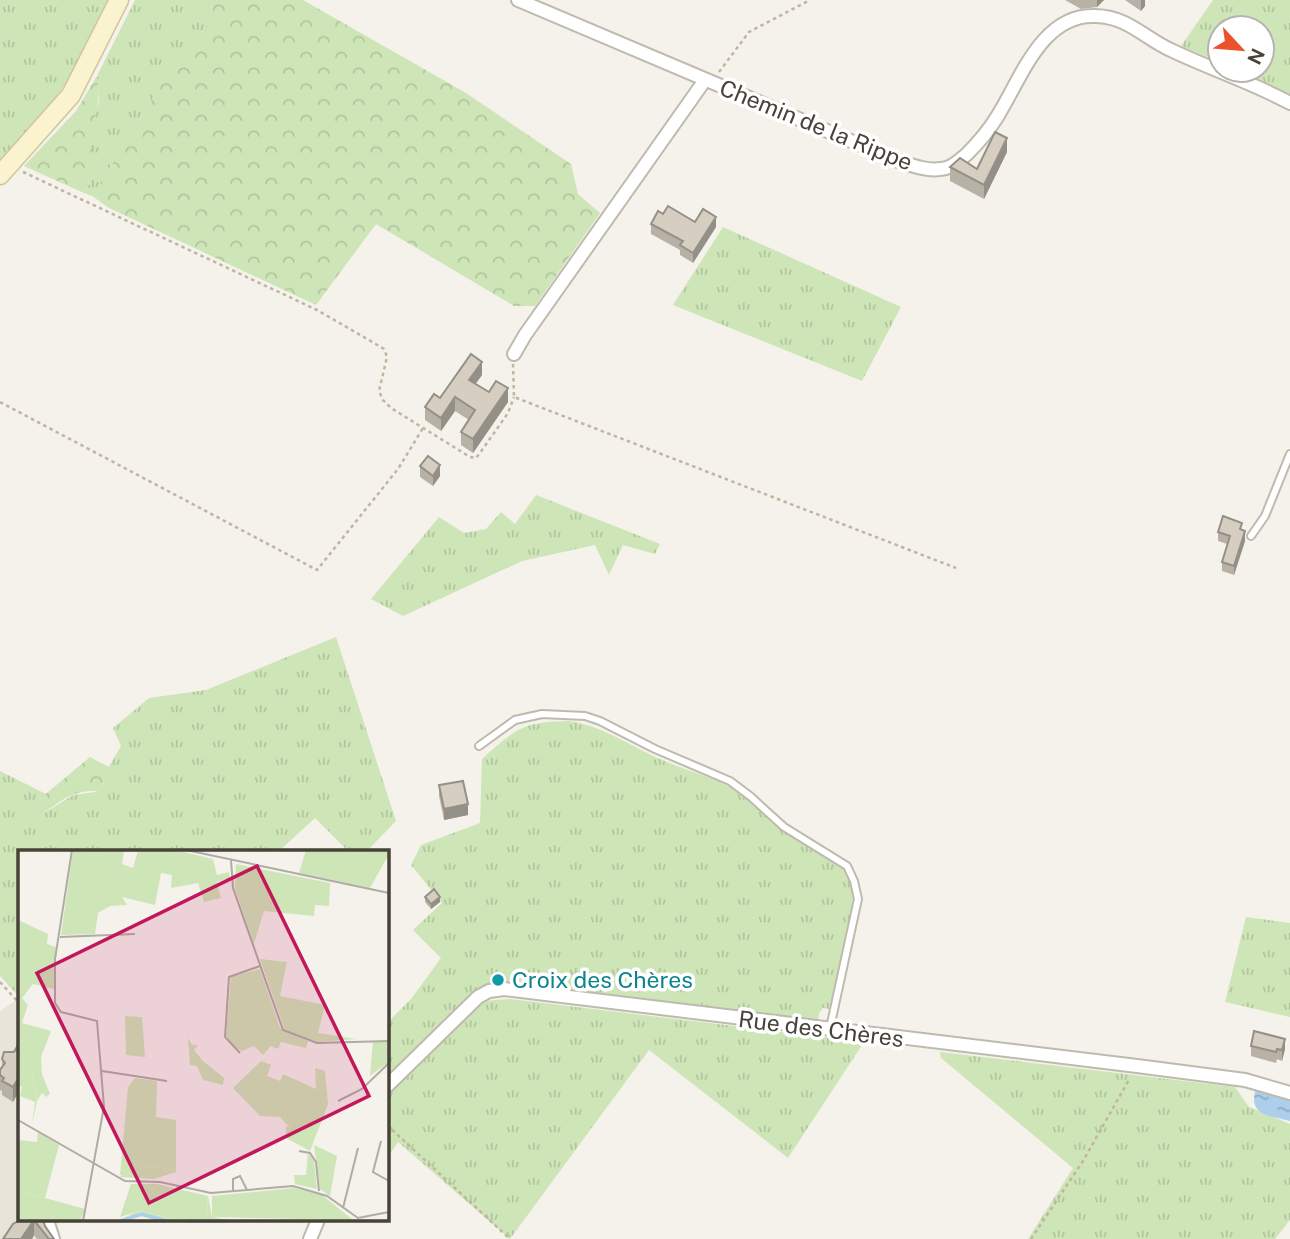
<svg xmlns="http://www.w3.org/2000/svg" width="1290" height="1239" viewBox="0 0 1290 1239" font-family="'Public Sans',sans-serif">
	<defs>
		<pattern id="grass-tufts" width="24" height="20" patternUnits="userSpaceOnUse" patternTransform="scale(1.75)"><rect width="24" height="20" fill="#cee5b7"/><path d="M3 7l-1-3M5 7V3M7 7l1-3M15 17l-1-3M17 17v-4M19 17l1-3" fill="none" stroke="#b2c69e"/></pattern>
		<pattern id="forest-crowns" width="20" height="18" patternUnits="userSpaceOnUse" patternTransform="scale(1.75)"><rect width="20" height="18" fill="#cee5b7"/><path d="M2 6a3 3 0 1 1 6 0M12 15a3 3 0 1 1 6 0" fill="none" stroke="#b2c69e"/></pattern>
		<pattern id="water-ripples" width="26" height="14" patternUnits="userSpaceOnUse" patternTransform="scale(1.75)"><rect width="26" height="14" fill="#adcfeb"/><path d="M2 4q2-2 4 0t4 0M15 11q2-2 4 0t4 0" fill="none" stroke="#8faabf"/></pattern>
	</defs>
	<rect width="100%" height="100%" fill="#f4f2eb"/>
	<!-- residential -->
	<polygon fill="#e8e4d9" points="19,998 19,1220 51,1220 58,1239 0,1239 0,1011"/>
	<!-- grass -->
	<g fill="url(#grass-tufts)">
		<polygon points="0,0 110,0 69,79 48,108 0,161"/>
		<polygon points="135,0 211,0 212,17 178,69 161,85 92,196 84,193 100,165 90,149 89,133 99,101 97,76"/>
		<polygon points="1213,0 1290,0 1290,94 1239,70 1262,70 1262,28 1220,28 1220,62 1181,46"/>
		<polygon points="723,227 901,307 862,381 673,305"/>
		<polygon points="536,495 660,544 655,554 623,545 609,575 595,545 522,561 403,616 371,599 439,517 464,533 486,529 501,512 515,524"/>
		<polygon points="336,637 396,821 366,852 349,852 315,818 278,852 19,852 19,997 0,976 0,771 46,794 30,807 38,817 73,795 95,792 103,785 109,767 121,746 113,728 149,698 206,690"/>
		<path d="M569,721C607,727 632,748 667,762C692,773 717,777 740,793C756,805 768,821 784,832C807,848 847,858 852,888C857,913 836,981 829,1009L823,1008L819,1013L818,1023L503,983L488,985L387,1080V1023L411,999L441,958L413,930L442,903L411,865L421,845L480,823L482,759C517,728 522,722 569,721Z"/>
		<polygon points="1246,917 1290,923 1290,1017 1225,1002"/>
		<polygon points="510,999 859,1041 862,1045 788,1158 649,1050 510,1239 398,1142 387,1159 387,1093 481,1001"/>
		<polygon points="940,1052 1235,1087 1249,1107 1290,1124 1290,1220 1275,1239 1028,1239 1073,1168 941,1058"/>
	</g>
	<!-- forest -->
	<g fill="url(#forest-crowns)">
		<polygon points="211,0 303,0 466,93 571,164 578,194 600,213 535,306 514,306 376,224 316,305 109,208 92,196 161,85 178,69 212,17"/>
		<path d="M97,76C98,83 99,92 98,99C96,131 79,131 100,165L84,193L24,166L76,111Z"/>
		<path d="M90,757L109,767C99,802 97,785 72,795C60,800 49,810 38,817L30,807Z"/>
	</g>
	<!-- water -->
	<path fill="url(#water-ripples)" d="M1256,1088L1290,1097V1121C1270,1116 1247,1116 1256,1088Z"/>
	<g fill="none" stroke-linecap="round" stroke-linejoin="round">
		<!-- lane casing -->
		<g stroke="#bfbaae" stroke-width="10">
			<g id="lane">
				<polyline points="1251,536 1265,516 1290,454"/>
				<polyline points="479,746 515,720 542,714 585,716 600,721 655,749 730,781 750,796 784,827 847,866 854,881 858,899 830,1028"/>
			</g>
		</g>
		<!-- street casing -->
		<g stroke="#bfbaae" stroke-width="16">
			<g id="street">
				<path d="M518,0L898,161C911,165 926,171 940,169C950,169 959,161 967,154C978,143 989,130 997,117C1021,79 1042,13 1096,16C1129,17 1145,39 1173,51C1211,69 1253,83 1290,103"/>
				<polyline points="514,354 525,335 705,80"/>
				<polyline points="387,1086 478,997 489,991 504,989 1137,1066 1245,1080 1290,1093"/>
				<polyline points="47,1220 53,1239"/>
				<polyline points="310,1239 318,1220"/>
			</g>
		</g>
		<!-- secondary casing -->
		<g stroke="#d0c69e" stroke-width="21">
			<polyline id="secondary" points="0,175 71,95 119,0"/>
		</g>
		<!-- path -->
		<g stroke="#c0b6a0" stroke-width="2.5" stroke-dasharray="3.5 3.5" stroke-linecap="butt">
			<polyline points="719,72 749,32 810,0"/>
			<polyline points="23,172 317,310 374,343 384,349 387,357 379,391 383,400 391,408 470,457 476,458 480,453 508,413 514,397"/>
			<polyline points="513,364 514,397 956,568"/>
			<polyline points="0,402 317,570 398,469 423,428"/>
			<polyline points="0,982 19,1003"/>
			<polyline points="387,1125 510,1239"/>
			<polyline points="1031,1239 1083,1161 1130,1078"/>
		</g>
		<!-- lane -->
		<use href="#lane" stroke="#fff" stroke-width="6"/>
		<!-- street -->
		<use href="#street" stroke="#fff" stroke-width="12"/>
		<!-- secondary -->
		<use href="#secondary" stroke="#fbf2ce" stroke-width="18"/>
	</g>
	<!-- wall -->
	<g fill="#b7b1a6">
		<polygon points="1065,0 1104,0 1097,7 1081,9"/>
		<polygon points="1125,0 1145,0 1145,6 1141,11"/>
		<polygon points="1007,152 984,199 950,181 950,167 977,169"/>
		<polygon points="663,214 716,227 693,263 680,255 680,250 651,234 651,224"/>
		<polygon points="482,375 475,384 489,392 508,402 473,453 461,445 461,432 469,420 455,411 441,431 425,420 425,407 440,398"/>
		<polygon points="420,466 440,476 433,486 420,477"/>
		<polygon points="1242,530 1245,541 1234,575 1222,571 1222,562 1227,544 1218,541 1218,532"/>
		<polygon points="439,785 468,815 444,820 439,796"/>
		<polygon points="425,897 440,902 431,909 425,902"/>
		<polygon points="19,1043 19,1091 13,1102 2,1095 2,1091 0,1090 0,1070 2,1067 2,1059 14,1052"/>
		<polygon points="1251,1046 1285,1049 1282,1061 1277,1059 1276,1063 1251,1056"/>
		<polygon points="20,1220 43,1220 45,1226 54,1239 37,1239 34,1235 32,1239 3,1239"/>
	</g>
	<!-- shaded-wall -->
	<g fill="#959087">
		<polygon points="1097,0 1104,0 1097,7"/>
		<polygon points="1141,0 1145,0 1145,6 1141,11"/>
		<polygon points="1007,138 1007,152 984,199 984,185"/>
		<polygon points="716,217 716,227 693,263 693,253"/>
		<polygon points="482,362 482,375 469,393 469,380"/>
		<polygon points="508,388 508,402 473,453 473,439"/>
		<polygon points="455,397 455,411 441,431 441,418"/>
		<polygon points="440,465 440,476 433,486 433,476"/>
		<polygon points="1245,531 1245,541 1234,575 1234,566"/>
		<polygon points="468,804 468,815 444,820 444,809"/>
		<polygon points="440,897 440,902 431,909 431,904"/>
		<polygon points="1285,1039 1285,1049 1282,1061 1282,1050"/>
		<polygon points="19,1077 19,1091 13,1102 13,1087"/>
		<polygon points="34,1220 34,1235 32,1239 21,1239"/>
	</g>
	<!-- building -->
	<g fill="#d5cec1" stroke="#959087" stroke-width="2">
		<polygon points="995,132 1007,138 984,185 950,167 960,158 977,169"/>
		<polygon points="668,206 695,222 703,209 716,217 693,253 680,245 683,241 651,224 658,211 663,214"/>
		<polygon points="471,354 482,362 469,380 489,392 496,381 508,388 473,439 461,432 475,410 455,397 441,418 425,407 434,394 440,398"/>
		<polygon points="428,456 440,465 433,476 420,466"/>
		<polygon points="1223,516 1242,523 1240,529 1245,531 1234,566 1222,562 1230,536 1218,532"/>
		<polygon points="463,781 468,804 444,809 439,785"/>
		<polygon points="434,889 440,897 431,904 425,897"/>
		<polygon points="1254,1031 1285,1039 1282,1050 1277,1049 1276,1052 1251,1046"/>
		<polygon points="19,1043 19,1077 13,1087 2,1081 4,1078 0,1075 0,1070 5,1063 2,1059 4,1052 14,1052"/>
		<polygon points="20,1220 34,1220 21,1239 3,1239 13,1224"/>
		<polygon points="34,1220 43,1220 45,1226 54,1239 49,1239"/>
	</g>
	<!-- markers -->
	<circle fill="#0f9aa8" stroke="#fff" stroke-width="2.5" cx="498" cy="980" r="7"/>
	<g text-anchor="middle" stroke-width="7" stroke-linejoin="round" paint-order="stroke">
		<!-- street labels -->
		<g font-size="23" fill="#484339" stroke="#fff">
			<text transform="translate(816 125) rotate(22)" y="8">Chemin de la Rippe</text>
			<text transform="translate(821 1029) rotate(7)" y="8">Rue des Chères</text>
		</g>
		<!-- culture labels -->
		<g font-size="23" fill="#0d838f" stroke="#fff" text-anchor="start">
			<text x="512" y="988">Croix des Chères</text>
		</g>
	</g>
	<!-- overview -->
	<g transform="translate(18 850)">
		<rect width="371" height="371" fill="#f4f2eb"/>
		<path d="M55,0H106L104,14L115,18L120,0H157L195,9L199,25L211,22L212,28L199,32L203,48L186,52L180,33L153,38L154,25L143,23L137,55L104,47L109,55L92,56L80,63L77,84L43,85ZM288,0H371V4L352,38L281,23ZM218,14L312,33L311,56L297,55L296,66L246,61L236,94L217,39ZM0,70L30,84L29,94L38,97L36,139L15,134L4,148L10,155L4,173L33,181L23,207L24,227L14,223L19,251L14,274L17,252L2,246L4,237L0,235ZM242,109L269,112L262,146L307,155L300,183L338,189L300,192L267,181ZM242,119L262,178L290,191L288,198L263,192L260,199L253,196L245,205L236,196L224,201L213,195L208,185L213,127ZM107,166L124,167L127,207L108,205ZM170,188L174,195H180L176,200L185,211L206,228L205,235L185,230L179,216L172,215ZM355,191L371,192V212L352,226ZM243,211L253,215L249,226L262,231L265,224L298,239L297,218L307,221L310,254L292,301L268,288V276L272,278L262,267L242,266L215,238ZM20,282L41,295L27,348L7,343L3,363L27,371H7L0,369V290L19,292ZM296,295L319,306L312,346L302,339ZM290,303L296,310L299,339L277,334L276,325H288ZM115,314L158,320V322L136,329L102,327ZM113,334H139L190,346L189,368L161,370L121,361L102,367ZM276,338L304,345L335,370L194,367V346Z" fill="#cee5b7"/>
		<path d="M19,212L32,244L28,247L24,243L19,251L14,223ZM117,228L139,231L138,267L158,270V320L116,314L108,325H102L110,237ZM7,343L27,348L67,359L62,371H27L2,363ZM190,346L194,367L214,371H140L122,366L100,371L120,361L161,370L189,367Z" fill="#cee5b7"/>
		<path fill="none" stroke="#adcfeb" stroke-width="3.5" d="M102,371L124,364L148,371M170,371H209"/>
		<path fill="none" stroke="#afaca4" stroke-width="2" d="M54,0L37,109V153L43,162L79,171L86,257L65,371M168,0L371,43M213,10L215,38L265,180L299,193L371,191M42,87L117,84M222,203L207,187L211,127L242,116M84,221L149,231M320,251L344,239L371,213M0,270L107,331L142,332L193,343L275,336L309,346L340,368L371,362M363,291L355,322L371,331M281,301L292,303L298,312L301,341M215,342V329L222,326L229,340M325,358L340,298"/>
		<path fill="#c2185b" fill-opacity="0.15" stroke="#c2185b" stroke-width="3.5" d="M239,16L351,246L131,353L19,123Z"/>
		<rect width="371" height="371" fill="none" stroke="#484339" stroke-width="3.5"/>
	</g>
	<!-- north arrow -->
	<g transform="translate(1241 49) rotate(116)"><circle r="33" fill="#ffffff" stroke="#b6b4b0" stroke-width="2"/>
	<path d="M0-5L12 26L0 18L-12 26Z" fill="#e9522d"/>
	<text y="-10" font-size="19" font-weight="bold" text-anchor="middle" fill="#484339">N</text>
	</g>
</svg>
